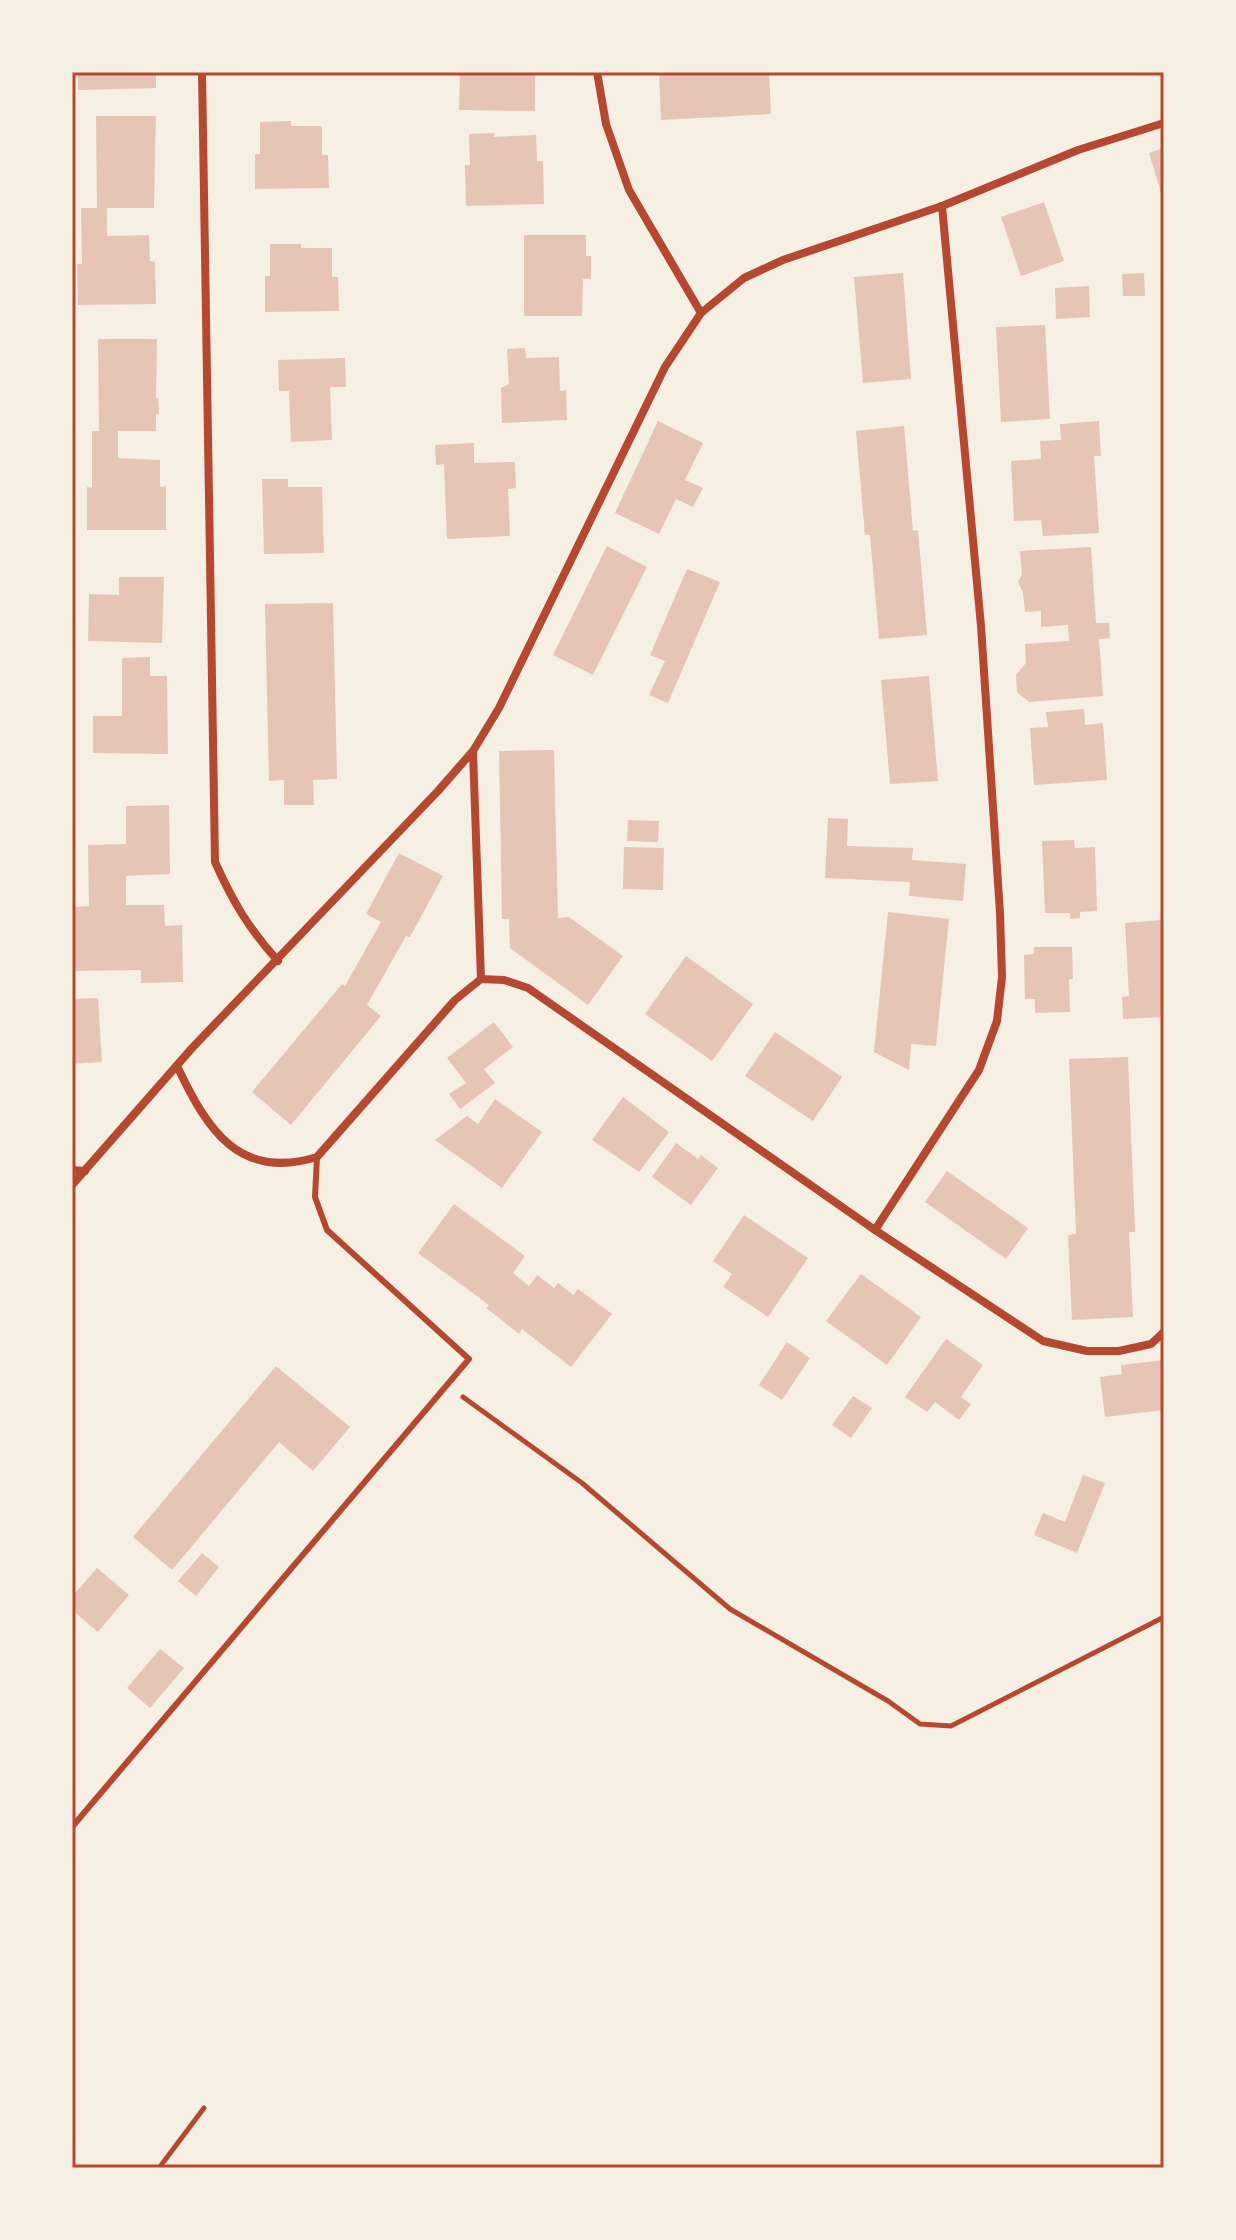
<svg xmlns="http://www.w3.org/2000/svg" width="1236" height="2240" viewBox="0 0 1236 2240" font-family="Ubuntu,sans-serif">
	<rect width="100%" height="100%" fill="#f6efe4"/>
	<!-- building -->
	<g fill="#e6c5b7">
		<polygon points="78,72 156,72 156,88 78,90"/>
		<polygon points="460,72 535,72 535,111 459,110"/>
		<polygon points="659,72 769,72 771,114 661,120"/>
		<polygon points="96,116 156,116 154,208 107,208 107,236 149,235 150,261 155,262 156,304 78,305 77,264 82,264 81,208 97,208"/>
		<polygon points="291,121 291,126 322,126 322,155 328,155 329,188 255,189 255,154 260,154 260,122"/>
		<polygon points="494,133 494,137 536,135 537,161 543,161 544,204 466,206 465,165 470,165 469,134"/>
		<polygon points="1164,148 1164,199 1163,199 1149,153"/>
		<polygon points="1044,202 1064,261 1021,276 1001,217"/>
		<polygon points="524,235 586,235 586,256 591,256 591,279 583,279 582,316 524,316"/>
		<polygon points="270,244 301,244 301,248 332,248 332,277 338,277 339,311 265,312 265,276 270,276"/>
		<polygon points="903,273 911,379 863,383 854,277"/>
		<polygon points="1144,273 1145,296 1123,296 1122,274"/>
		<polygon points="1089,286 1090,317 1056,319 1055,288"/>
		<polygon points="1045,325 1050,419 1001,422 996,327"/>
		<polygon points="98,339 157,339 156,398 158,398 159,414 156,415 156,431 118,431 118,458 160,460 160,487 166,486 166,530 87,530 87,487 92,488 92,431 99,431"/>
		<polygon points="525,348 526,358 559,357 560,391 566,390 567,420 502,423 501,388 509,384 507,349"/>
		<polygon points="345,358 346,387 330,387 332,440 291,442 289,391 279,391 278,360"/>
		<polygon points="658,421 703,443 685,480 703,488 693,507 676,499 659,534 615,513"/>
		<polygon points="1099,421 1101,456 1094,456 1099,533 1043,536 1041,520 1014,521 1011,461 1041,459 1040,441 1061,440 1060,424"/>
		<polygon points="904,426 913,531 918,530 927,635 879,639 870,535 865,535 856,431"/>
		<polygon points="474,443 474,463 515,462 516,488 508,489 510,536 447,539 444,464 436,465 435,445"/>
		<polygon points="262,479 288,479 288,487 322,487 324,553 264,554"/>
		<polygon points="607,546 647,567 593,675 553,655"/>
		<polygon points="1091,547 1096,623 1109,623 1110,638 1099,639 1103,696 1029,702 1017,692 1016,675 1026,663 1025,644 1069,641 1068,625 1041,627 1041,611 1025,612 1023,593 1018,582 1022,575 1020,551"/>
		<polygon points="687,569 720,582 668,703 649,695 665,661 650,655"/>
		<polygon points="119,577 164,577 162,643 88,641 89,594 119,595"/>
		<polygon points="333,603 337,779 313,780 314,805 284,805 284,780 269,781 265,604"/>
		<polygon points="150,657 150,676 167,676 168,754 93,753 93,716 122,716 122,658"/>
		<polygon points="929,676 938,781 890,784 881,680"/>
		<polygon points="1084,709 1085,725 1103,723 1107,780 1034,785 1030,728 1048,727 1046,712"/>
		<polygon points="554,750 558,918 569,917 623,956 588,1005 510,948 509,919 502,919 499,751"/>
		<polygon points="169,805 170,874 126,876 126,905 164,905 165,926 182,925 183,982 141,983 141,970 72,971 72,907 89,906 88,845 126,844 126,806"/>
		<polygon points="828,818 848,819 847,846 913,848 912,860 966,864 963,901 909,896 910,882 825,878"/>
		<polygon points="628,820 659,821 658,842 627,841"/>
		<polygon points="1074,840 1075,848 1095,847 1097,911 1080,912 1080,918 1070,919 1070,913 1045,913 1042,841"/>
		<polygon points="624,847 664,848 663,890 623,889"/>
		<polygon points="399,853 443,876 410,937 406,936 367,1005 381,1016 291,1125 252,1092 342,984 345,986 381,922 366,914"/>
		<polygon points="888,912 949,919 936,1046 911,1044 909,1070 874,1052"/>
		<polygon points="1162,920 1164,1017 1123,1019 1122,997 1129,996 1125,923"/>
		<polygon points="1034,947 1072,947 1073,979 1069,979 1070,1012 1035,1013 1035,999 1025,999 1024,955 1034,954"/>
		<polygon points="686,956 753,1004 712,1061 645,1014"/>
		<polygon points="98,998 102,1062 72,1064 72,999"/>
		<polygon points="494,1022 513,1047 484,1069 495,1083 460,1109 449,1094 466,1083 447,1058"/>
		<polygon points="775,1032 842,1077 813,1121 745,1076"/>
		<polygon points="1128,1057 1135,1232 1129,1232 1133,1317 1072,1320 1068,1235 1076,1234 1069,1059"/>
		<polygon points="623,1097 669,1132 639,1172 592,1140"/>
		<polygon points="495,1099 542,1132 502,1188 435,1140 467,1116 478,1124"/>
		<polygon points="676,1143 698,1159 701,1155 718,1168 691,1205 652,1177"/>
		<polygon points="947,1171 1028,1228 1006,1259 925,1202"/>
		<polygon points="454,1204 525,1256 513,1273 529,1286 537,1275 554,1288 558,1283 573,1295 578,1289 612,1314 571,1367 522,1329 519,1334 503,1321 486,1308 489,1305 418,1253"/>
		<polygon points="744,1215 808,1258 768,1317 723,1287 732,1274 713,1261"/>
		<polygon points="861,1274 921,1317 887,1365 826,1321"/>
		<polygon points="946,1339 983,1365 961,1397 971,1404 959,1420 935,1402 927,1412 905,1397"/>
		<polygon points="787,1342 810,1358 782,1400 759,1385"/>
		<polygon points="1164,1360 1164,1410 1105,1417 1100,1377 1122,1374 1121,1365"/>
		<polygon points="276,1366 350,1427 313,1471 279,1442 172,1570 133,1537"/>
		<polygon points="853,1396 872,1408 851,1438 832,1425"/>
		<polygon points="1083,1475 1105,1483 1077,1553 1034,1535 1043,1513 1065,1522"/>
		<polygon points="202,1553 219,1567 196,1596 178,1581"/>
		<polygon points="97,1568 129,1595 98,1632 72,1610 72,1597"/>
		<polygon points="160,1649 184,1668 150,1708 127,1688"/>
	</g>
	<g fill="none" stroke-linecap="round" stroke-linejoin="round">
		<!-- path -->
		<g stroke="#b5482f" stroke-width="5">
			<polyline points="463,1397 582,1483 730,1609 888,1701 920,1724 951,1726 1164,1617"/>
			<polyline points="159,2168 204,2108"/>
		</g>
		<!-- service -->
		<polyline stroke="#b5482f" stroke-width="6" points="72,1827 469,1359 327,1230 315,1197 317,1157"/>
		<!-- minor -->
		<g stroke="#b5482f" stroke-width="8">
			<path d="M202,72L215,862C233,902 249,929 278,961"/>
			<polyline points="597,72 606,124 629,190 701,313"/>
			<polyline points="473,752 481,979"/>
			<path d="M178,1068C207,1129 239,1181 317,1157L455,1000L481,979L504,980L528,988L875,1230L1043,1341L1087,1351H1119L1151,1344L1164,1332"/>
			<polyline points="72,1170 85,1171"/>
			<polyline points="72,1185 193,1047 438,791 473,751 499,708 665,367 701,313 744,278 783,260 942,206 1078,150 1164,123"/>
			<polyline points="875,1230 979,1070 997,1021 1002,977 1000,913 981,626 942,206"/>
		</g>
	</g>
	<!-- border -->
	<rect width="1236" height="2240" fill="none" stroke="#f6efe4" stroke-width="148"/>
	<rect x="74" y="74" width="1088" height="2092" fill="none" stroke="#b5482f" stroke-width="3"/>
</svg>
